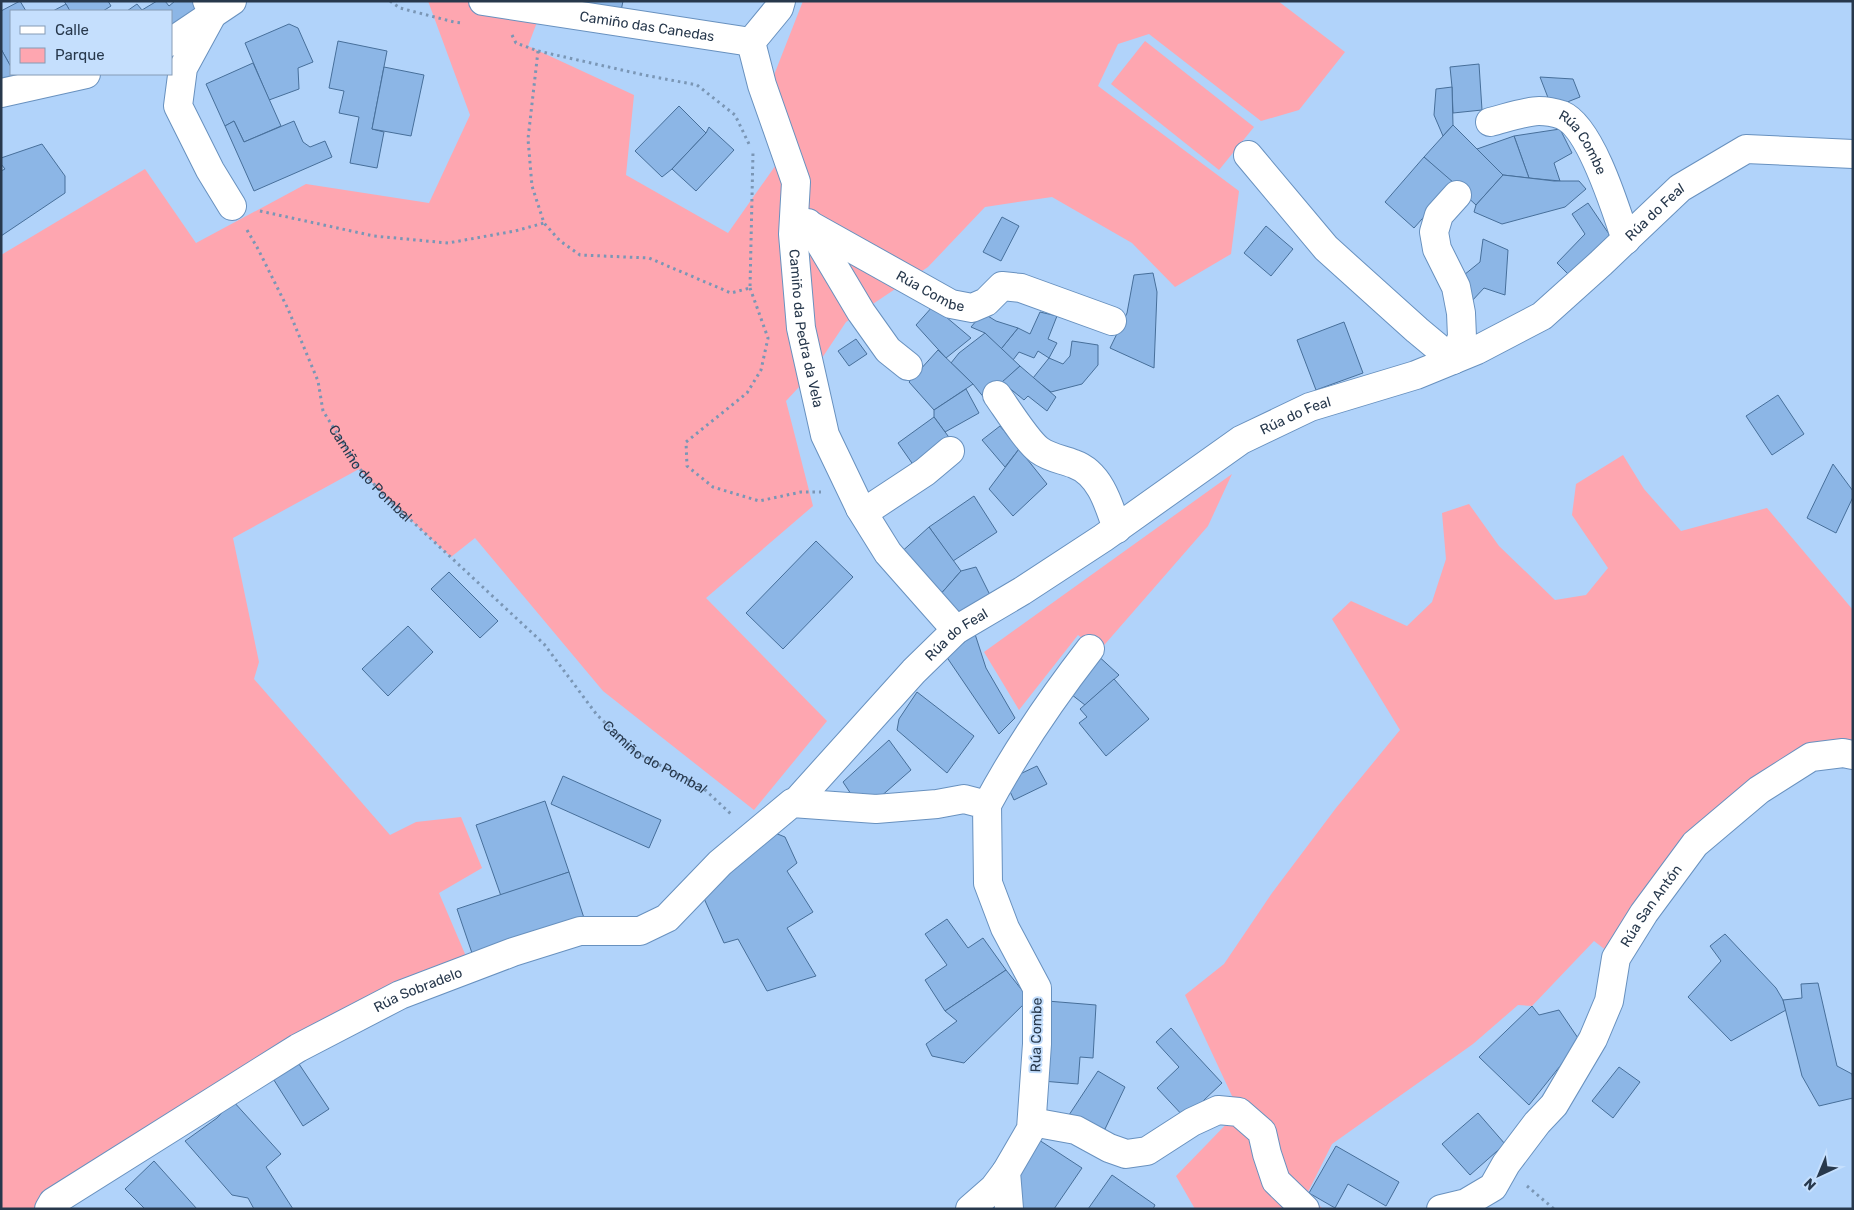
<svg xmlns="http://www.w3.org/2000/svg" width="1854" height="1210" viewBox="0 0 1854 1210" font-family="Rubik,sans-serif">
	<rect width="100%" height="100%" fill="#b1d3fa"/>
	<!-- green -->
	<g fill="#fea6b0">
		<polygon points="428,1 543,1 542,9 528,46 634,95 626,175 728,233 785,152 774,75 803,1 1278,1 1345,52 1299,110 1261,121 1149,34 1118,44 1098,86 1239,191 1231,254 1175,287 1132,243 1052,197 985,207 928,267 846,322 812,373 786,401 813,506 706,598 827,721 754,810 603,691 475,538 451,557 385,496 359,469 233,538 259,662 254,679 390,835 416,822 461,817 482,868 439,893 471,968 372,1009 48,1209 1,1209 1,255 145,169 196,243 306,184 429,203 470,115"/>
		<polygon points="1145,41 1254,127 1219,170 1111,84"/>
		<polygon points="1623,455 1644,489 1681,531 1767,508 1853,610 1853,748 1759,790 1616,958 1594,941 1532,1006 1518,1005 1473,1044 1332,1144 1307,1194 1323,1209 1195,1209 1176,1176 1239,1111 1185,995 1224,964 1272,893 1336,808 1400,730 1332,619 1351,601 1407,626 1432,602 1446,559 1442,513 1469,504 1499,546 1555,600 1586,595 1608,568 1572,515 1576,484"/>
		<polygon points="1232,474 1208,526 1099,651 1078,635 1019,710 984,652"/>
	</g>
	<!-- building -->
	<g fill="#8cb6e6" stroke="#476f9a">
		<polygon points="20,1 26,11 11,11 11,67 1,49 1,11"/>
		<polygon points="64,1 108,1 111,6 103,11 70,11"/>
		<polygon points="157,1 165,1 169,6 175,1 195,1 197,10 171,26 171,11 127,11 137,4 142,10"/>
		<polygon points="578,1 623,1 621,11"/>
		<polygon points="66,4 70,11 53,11"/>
		<polygon points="289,24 298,28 313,62 298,68 299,89 269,100 245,43"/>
		<polygon points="338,41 387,51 372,129 384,132 377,168 350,163 359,117 339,113 344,91 329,88"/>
		<polygon points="1,49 11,67 11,74 15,74 17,76 1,80"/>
		<polygon points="253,63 281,126 244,142 234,121 225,126 206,84"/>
		<polygon points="1479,64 1482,110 1453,113 1452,87 1450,67"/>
		<polygon points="384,67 424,75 411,136 372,129"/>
		<polygon points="1540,77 1573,79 1580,97 1552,108"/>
		<polygon points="1452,87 1453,125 1443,136 1434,115 1436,89"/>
		<polygon points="679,106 706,133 672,169 662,177 635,151"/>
		<polygon points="234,121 244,142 294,121 303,142 310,147 325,141 332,157 254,191 225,126"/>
		<polygon points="1453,125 1503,175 1476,205 1424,157"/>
		<polygon points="709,127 734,150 696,191 672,169 706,133"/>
		<polygon points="1560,129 1572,153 1554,163 1560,181 1529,178 1514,136"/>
		<polygon points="1514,136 1529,178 1503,175 1477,149"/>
		<polygon points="42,144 65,176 65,193 1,236 1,171 5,169 1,164 1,158"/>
		<polygon points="1424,157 1454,183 1414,228 1385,202"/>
		<polygon points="1503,175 1554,181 1579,181 1586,189 1565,207 1502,224 1474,212 1476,205"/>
		<polygon points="1588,203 1609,234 1609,240 1572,278 1557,263 1585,234 1572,214"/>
		<polygon points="1002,217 1019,226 1001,261 983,252"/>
		<polygon points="1266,226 1293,249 1271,276 1244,253"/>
		<polygon points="1483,239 1508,250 1505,295 1484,288 1471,302 1459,279 1480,262"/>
		<polygon points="1153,273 1157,292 1154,368 1110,348 1127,313 1134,275"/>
		<polygon points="933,306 971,338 946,358 916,325"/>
		<polygon points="1040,312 1057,316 1048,339 1057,343 1049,358 1038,351 1034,358 1019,352 1013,360 1001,349 1018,328 1030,334"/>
		<polygon points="983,313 996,321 1018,328 1001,349 985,333 971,327"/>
		<polygon points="1344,322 1363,373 1316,390 1297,340"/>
		<polygon points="985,333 1020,366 985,399 973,384 951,363 959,353"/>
		<polygon points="856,339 867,354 849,366 838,351"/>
		<polygon points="1072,341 1098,345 1098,365 1082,384 1051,392 1033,378 1049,358 1063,364 1070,356"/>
		<polygon points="938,350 973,384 934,410 909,382"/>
		<polygon points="1020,366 1056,397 1047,411 1028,396 1024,400 1002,382"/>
		<polygon points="966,389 979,413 945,432 934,417 934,410"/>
		<polygon points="1778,395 1804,434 1772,455 1746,416"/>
		<polygon points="934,417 951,440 914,466 898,443"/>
		<polygon points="1000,426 1019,449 1005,467 982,440"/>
		<polygon points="1019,449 1047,484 1013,516 989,489"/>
		<polygon points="1833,464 1853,491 1853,497 1836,533 1807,518"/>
		<polygon points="974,496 997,532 953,561 929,527"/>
		<polygon points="929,527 961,571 939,596 898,555"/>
		<polygon points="816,541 853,577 783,649 746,613"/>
		<polygon points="976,567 993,601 958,613 939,596 961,571"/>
		<polygon points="449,572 498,621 480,638 431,589"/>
		<polygon points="408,626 433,652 388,696 362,669"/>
		<polygon points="975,634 986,668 1015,718 999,734 946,656"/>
		<polygon points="1095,653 1119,675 1085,705 1067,691"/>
		<polygon points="1114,679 1149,719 1106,756 1079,723 1087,717 1080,709"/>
		<polygon points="917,692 974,736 947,773 897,730 899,719"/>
		<polygon points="889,740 911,770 879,798 857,803 843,782"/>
		<polygon points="1037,766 1047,784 1014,800 1005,781"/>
		<polygon points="563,776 661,820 649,848 551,804"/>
		<polygon points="545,801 569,872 501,896 476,825"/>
		<polygon points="775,833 785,837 797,863 787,871 813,912 787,928 816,976 767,991 738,939 724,943 702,894"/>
		<polygon points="569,872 584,918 473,956 457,909"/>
		<polygon points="947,919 968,948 983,938 1006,970 945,1011 925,980 947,965 925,934"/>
		<polygon points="1725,934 1776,988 1783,1000 1786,1010 1731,1041 1688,997 1721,961 1710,946"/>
		<polygon points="1006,970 1029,999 964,1063 932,1056 926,1044 957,1021 945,1011"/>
		<polygon points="1818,983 1837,1066 1852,1074 1853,1081 1853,1098 1819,1106 1802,1076 1783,1000 1802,998 1801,984"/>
		<polygon points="1047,1001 1096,1005 1093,1058 1080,1057 1078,1084 1042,1081"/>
		<polygon points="1532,1006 1539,1015 1559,1010 1580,1041 1529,1105 1479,1057"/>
		<polygon points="1171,1028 1222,1083 1185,1118 1157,1088 1179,1067 1156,1042"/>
		<polygon points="297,1061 329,1109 303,1126 272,1077"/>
		<polygon points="1619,1067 1640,1082 1613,1118 1592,1101"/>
		<polygon points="1098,1071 1125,1087 1105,1129 1067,1118"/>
		<polygon points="233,1101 281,1154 266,1167 293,1209 254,1209 248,1198 232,1195 185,1141 217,1118"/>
		<polygon points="1478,1113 1505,1144 1470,1175 1442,1144"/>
		<polygon points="1039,1140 1082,1168 1054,1209 1023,1209 1017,1205 1016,1176"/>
		<polygon points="1336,1146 1399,1182 1386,1206 1348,1184 1335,1208 1309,1193"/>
		<polygon points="154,1161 197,1209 145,1209 125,1189"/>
		<polygon points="1112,1175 1155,1205 1153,1209 1088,1209"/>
	</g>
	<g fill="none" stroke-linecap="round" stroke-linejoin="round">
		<!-- minor casing -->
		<g stroke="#6891bf" stroke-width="30">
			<g id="minor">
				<polyline points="207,1 213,13 183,68 178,106 210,170 232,206"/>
				<path id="s2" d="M483,1L751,42"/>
				<path id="s3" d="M781,1L779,8L751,42L762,85L796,182L793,234L801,328L825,435L860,508L888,553L956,630"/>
				<polyline points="171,42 232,1"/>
				<polyline points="1,93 86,74"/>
				<path id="s4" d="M1490,122C1503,119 1526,111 1539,111C1545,111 1556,113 1562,115C1591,127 1616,210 1626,240"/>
				<polyline points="1248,155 1326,248 1417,330 1453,360 1462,337 1461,313 1456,287 1437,249 1434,232 1439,215 1457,195"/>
				<polyline points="808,223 861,312 888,350 908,366"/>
				<path id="s5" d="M808,224L951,304L972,308L986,302L1002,286L1021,288L1112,321"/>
				<path d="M997,395C1007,409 1027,441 1039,450C1050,458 1061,459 1074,464C1100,473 1109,505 1117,529"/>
				<polyline points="860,508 872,507 925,472 950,451"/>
				<path id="s6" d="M795,803L914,671L956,630L1022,591L1103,538L1241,440L1310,407L1416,375L1477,350L1542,316L1601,263L1680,188L1746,149L1853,154"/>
				<path d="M987,805C1016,751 1052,698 1090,649"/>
				<polyline points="1032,1122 1076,1130 1109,1148 1126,1154 1147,1151 1192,1122 1218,1110 1239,1112 1262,1132 1267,1154 1276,1181 1305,1209"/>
				<path id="s7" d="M49,1209L53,1202L298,1048L400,995L513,952L580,931H640L667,918L720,863L792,803L876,809L937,804L964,799L987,805L988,883L1005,928L1037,988V1044L1031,1129L1006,1172L1009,1209"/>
				<polyline points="970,1209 994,1188 1006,1172"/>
				<path id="s8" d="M1441,1209L1466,1203L1493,1187L1506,1164L1537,1123L1554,1105L1593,1039L1609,1001L1616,958L1644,913L1695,844L1759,790L1811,757L1843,753L1853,755"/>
			</g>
		</g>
		<!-- path -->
		<g stroke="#7a96b5" stroke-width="3" stroke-dasharray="2.5 4" stroke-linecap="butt">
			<polyline points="390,1 400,8 454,22 463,23"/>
			<polyline points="512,35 516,43 538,51 644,75 697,85 735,115 749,144"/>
			<polyline points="538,51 528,139 532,186 544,223 560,241 580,255 649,258 731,293 750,288 753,152"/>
			<polyline points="260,211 374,236 448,243 515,231 544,223"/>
			<path id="s1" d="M247,230L258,249L288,309L318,381L323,411L359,468L385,496L544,644L597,715L637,753L703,788L732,815"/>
			<polyline points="750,288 768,338 761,370 747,393 686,442 687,466 713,487 759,501 801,492 821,492"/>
			<polyline points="1527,1186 1554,1209"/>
		</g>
		<!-- minor -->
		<use href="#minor" stroke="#fff" stroke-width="28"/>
	</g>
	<g text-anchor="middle" stroke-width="4" stroke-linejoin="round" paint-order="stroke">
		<!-- street labels -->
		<g font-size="14" fill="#27384c" stroke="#c5dffd">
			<text dy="5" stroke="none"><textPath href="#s2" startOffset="166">Camiño das Canedas</textPath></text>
			<text dy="5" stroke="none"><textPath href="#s4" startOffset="109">Rúa Combe</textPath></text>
			<text dy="5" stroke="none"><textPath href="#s6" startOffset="1059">Rúa do Feal</textPath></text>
			<text dy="5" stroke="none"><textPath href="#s5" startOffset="140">Rúa Combe</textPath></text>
			<text dy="5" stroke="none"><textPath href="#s3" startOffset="346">Camiño da Pedra da Vela</textPath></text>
			<text dy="5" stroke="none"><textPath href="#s6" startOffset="639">Rúa do Feal</textPath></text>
			<text dy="5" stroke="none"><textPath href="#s1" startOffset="276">Camiño do Pombal</textPath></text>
			<text dy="5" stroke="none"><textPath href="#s6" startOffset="234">Rúa do Feal</textPath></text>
			<text dy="5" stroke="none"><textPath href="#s1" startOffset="681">Camiño do Pombal</textPath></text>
			<text dy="5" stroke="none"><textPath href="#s8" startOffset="384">Rúa San Antón</textPath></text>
			<text dy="5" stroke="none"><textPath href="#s7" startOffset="431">Rúa Sobradelo</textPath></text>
			<text transform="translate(1036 1035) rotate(-89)" y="5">Rúa Combe</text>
		</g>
	</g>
	<!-- border -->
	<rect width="1854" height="1210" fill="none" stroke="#27384c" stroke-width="5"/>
	<!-- legend -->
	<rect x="10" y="10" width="162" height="65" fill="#c5dffd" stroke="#869cb6"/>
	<rect x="20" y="26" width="25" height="8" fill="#ffffff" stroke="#869cb6"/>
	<text x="55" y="35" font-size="15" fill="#27384c">Calle</text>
	<rect x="20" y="48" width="25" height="15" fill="#fea6b0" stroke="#869cb6"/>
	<text x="55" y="60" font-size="15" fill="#27384c">Parque</text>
	<!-- north arrow -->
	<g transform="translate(1819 1175) rotate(224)" stroke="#c5dffd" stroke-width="4" paint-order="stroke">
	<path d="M0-4L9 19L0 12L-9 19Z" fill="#27384c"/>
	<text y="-8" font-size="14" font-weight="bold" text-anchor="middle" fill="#27384c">N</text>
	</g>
</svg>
